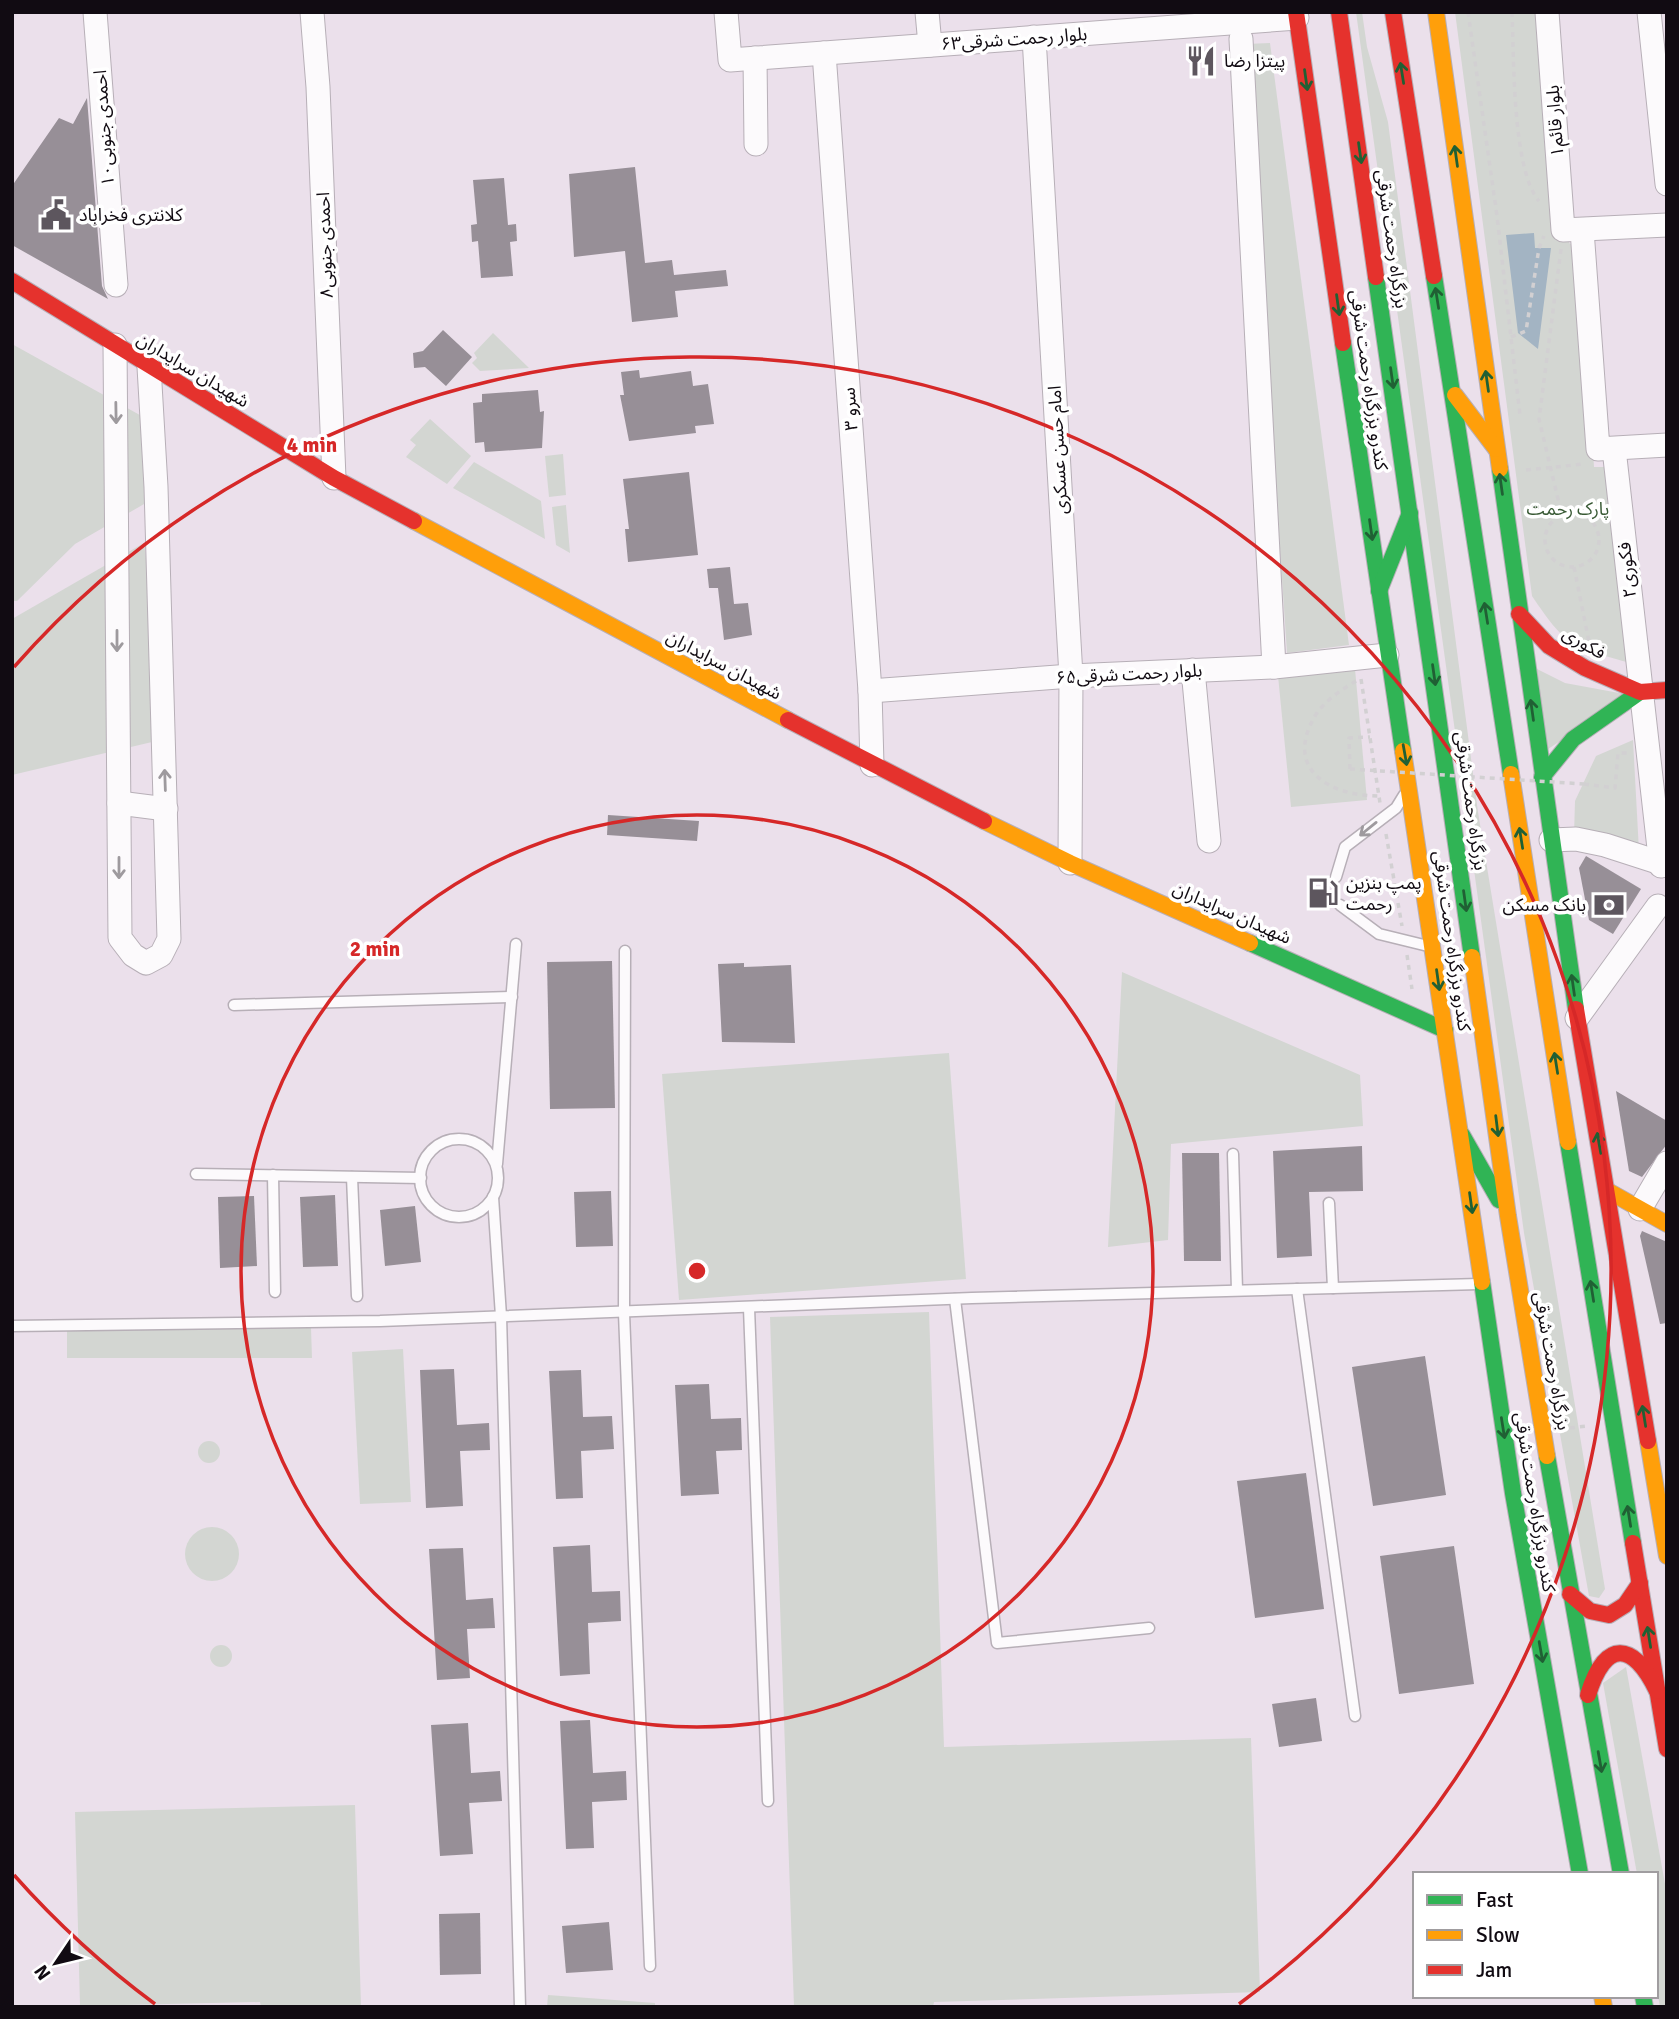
<svg xmlns="http://www.w3.org/2000/svg" width="1679" height="2019" viewBox="0 0 1679 2019" font-family="Signika,'Noto Sans Arabic',sans-serif">
	<rect width="100%" height="100%" fill="#ebe0eb"/>
	<!-- green -->
	<g fill="#d3d6d2">
		<polygon points="1356,12 1362,12 1367,47 1388,122 1478,812 1605,1589 1599,1598 1589,1596 1524,1233"/>
		<path d="M1455,12H1541L1563,230L1570,244L1579,243L1594,467H1613L1627,662C1571,647 1565,645 1532,596Z"/>
		<polygon points="1270,43 1349,645 1287,653 1246,44"/>
		<polygon points="493,333 529,368 480,371 472,363 477,358 474,353"/>
		<polygon points="12,344 156,424 151,500 75,544 17,601 12,601"/>
		<polygon points="430,419 471,456 447,484 406,457 416,445 410,440"/>
		<polygon points="563,454 566,495 549,497 545,456"/>
		<polygon points="474,462 541,501 545,539 453,488"/>
		<polygon points="566,505 566,506 570,553 556,545 552,507"/>
		<polygon points="144,543 169,738 12,775 12,619"/>
		<polygon points="1355,669 1367,800 1291,807 1278,676"/>
		<polygon points="1537,669 1565,683 1630,695 1545,751"/>
		<polygon points="1633,740 1639,851 1574,835 1575,801 1596,756"/>
		<polygon points="1122,972 1360,1075 1363,1126 1171,1144 1168,1240 1108,1247"/>
		<polygon points="949,1053 966,1279 679,1300 662,1074"/>
		<polygon points="929,1312 944,1747 1251,1738 1260,1992 934,2002 933,2007 794,2007 770,1317"/>
		<polygon points="67,1327 311,1328 312,1358 67,1358"/>
		<polygon points="403,1349 411,1502 360,1504 352,1352"/>
		<circle cx="209" cy="1452" r="11"/>
		<circle cx="212" cy="1554" r="27"/>
		<circle cx="221" cy="1656" r="11"/>
		<polygon points="1626,1667 1667,1895 1667,2007 1660,2007 1656,1985 1656,1874 1637,1874 1603,1683"/>
		<polygon points="355,1805 361,2007 261,2007 260,2002 80,2006 75,1812"/>
		<polygon points="548,1995 655,2003 655,2007 547,2007"/>
	</g>
	<!-- water -->
	<polygon fill="#a3b4c3" points="1534,233 1535,248 1551,248 1538,349 1518,333 1506,235"/>
	<!-- building -->
	<g fill="#978f97">
		<polygon points="87,98 102,286 108,299 12,245 12,186 59,118 73,124"/>
		<polygon points="635,167 645,263 672,260 674,275 726,270 728,286 675,291 678,317 632,322 625,251 574,257 569,174"/>
		<polygon points="504,178 508,225 516,224 517,241 510,242 513,276 481,278 478,241 472,242 471,225 477,224 473,180"/>
		<polygon points="443,330 472,357 446,386 425,367 414,368 413,353 423,351"/>
		<polygon points="639,370 640,378 691,371 693,386 708,384 714,424 695,426 696,433 629,441 620,395 624,395 621,372"/>
		<polygon points="538,390 540,412 544,411 542,448 485,452 484,442 475,443 473,403 482,402 482,394"/>
		<polygon points="689,472 698,555 628,562 625,529 629,529 623,479"/>
		<polygon points="730,567 734,604 748,603 752,635 724,640 718,588 709,588 707,569"/>
		<polygon points="608,815 699,821 697,841 607,835"/>
		<polygon points="1586,856 1641,889 1613,934 1589,920 1579,868"/>
		<polygon points="612,961 615,1108 550,1109 547,962"/>
		<polygon points="744,963 744,967 791,965 795,1043 722,1042 718,964"/>
		<polygon points="1616,1091 1667,1121 1667,1144 1642,1177 1629,1171"/>
		<polygon points="1362,1146 1363,1191 1309,1192 1312,1256 1277,1258 1273,1151"/>
		<polygon points="1182,1153 1219,1153 1221,1261 1184,1261"/>
		<polygon points="611,1191 613,1246 576,1247 574,1192"/>
		<polygon points="335,1195 338,1266 303,1267 300,1197"/>
		<polygon points="254,1196 257,1266 220,1268 218,1197"/>
		<polygon points="415,1206 421,1262 385,1266 380,1210"/>
		<polygon points="1642,1231 1667,1242 1667,1323 1660,1324 1640,1236"/>
		<polygon points="1425,1356 1446,1495 1373,1506 1352,1367"/>
		<polygon points="454,1369 457,1425 489,1423 490,1450 460,1451 463,1506 426,1508 420,1370"/>
		<polygon points="581,1370 583,1417 612,1416 614,1449 581,1451 583,1498 556,1499 549,1371"/>
		<polygon points="709,1384 711,1419 741,1418 742,1450 716,1451 719,1494 681,1496 675,1385"/>
		<polygon points="1306,1473 1324,1609 1255,1618 1237,1481"/>
		<polygon points="590,1545 592,1592 620,1591 621,1621 588,1623 590,1674 560,1676 553,1547"/>
		<polygon points="1454,1546 1474,1684 1399,1694 1380,1556"/>
		<polygon points="463,1548 466,1600 493,1598 495,1628 467,1629 470,1678 437,1680 429,1549"/>
		<polygon points="1316,1698 1322,1741 1279,1747 1272,1704"/>
		<polygon points="590,1720 593,1773 626,1771 627,1800 592,1802 594,1848 566,1849 560,1721"/>
		<polygon points="468,1723 471,1773 500,1771 502,1801 469,1803 473,1854 440,1856 431,1725"/>
		<polygon points="480,1913 481,1974 440,1975 439,1914"/>
		<polygon points="609,1922 613,1970 566,1973 562,1926"/>
	</g>
	<g fill="none" stroke-linecap="round" stroke-linejoin="round">
		<!-- lane casing -->
		<g stroke="#b7afb7" stroke-width="13">
			<g id="lane">
				<polyline points="1336,877 1345,847 1396,808 1404,795"/>
				<polyline points="1340,905 1379,934 1428,946"/>
				<polyline points="625,951 624,1313 650,1966"/>
				<polyline points="234,1005 512,997"/>
				<circle cx="459" cy="1178" r="39"/>
				<polyline points="1233,1154 1237,1290"/>
				<polyline points="497,1164 516,944"/>
				<polyline points="196,1174 421,1178"/>
				<polyline points="273,1175 275,1292"/>
				<polyline points="352,1177 357,1296"/>
				<polyline points="493,1197 501,1316 520,2007"/>
				<polyline points="1329,1203 1333,1288"/>
				<polyline points="1297,1289 1355,1716"/>
				<polyline points="955,1299 997,1643 1149,1628"/>
				<polyline points="749,1308 768,1801"/>
				<polyline points="12,1326 380,1321 972,1298 1479,1284"/>
			</g>
		</g>
		<!-- street casing -->
		<g stroke="#b7afb7" stroke-width="25">
			<g id="street">
				<polyline points="95,12 116,285"/>
				<polyline points="312,12 318,87 334,478"/>
				<polyline points="726,12 730,60 1297,18"/>
				<polyline points="927,12 930,45"/>
				<polyline points="1547,12 1563,230 1667,225"/>
				<polyline points="1649,12 1667,184"/>
				<polyline points="1034,37 1071,676 1070,863"/>
				<polyline points="1241,39 1274,667"/>
				<polyline points="824,53 870,691 872,765"/>
				<polyline points="755,58 756,144"/>
				<polyline points="1582,230 1598,449 1667,445"/>
				<polyline points="115,345 120,938 133,955 146,963 161,955 169,939 156,487 149,367"/>
				<polyline points="1614,449 1661,866"/>
				<polyline points="1193,670 1209,841"/>
				<polyline points="870,691 1071,676 1274,667 1387,655"/>
				<polyline points="119,803 166,809"/>
				<polyline points="1551,840 1576,839 1605,845 1667,865"/>
				<polyline points="1577,1018 1658,906"/>
				<polyline points="1640,1209 1667,1163"/>
			</g>
		</g>
		<!-- fast casing -->
		<g stroke="#b7afb7" stroke-width="18">
			<g id="fast">
				<polyline points="1434,276 1511,774"/>
				<polyline points="1376,277 1472,957"/>
				<polyline points="1343,343 1403,751"/>
				<polyline points="1500,469 1576,1009"/>
				<polyline points="1379,591 1410,513"/>
				<polyline points="1542,777 1573,739 1640,692"/>
				<polyline points="1250,943 1445,1030"/>
				<polyline points="1462,1135 1499,1200"/>
				<polyline points="1568,1142 1633,1543"/>
				<polyline points="1482,1282 1513,1493 1580,1874"/>
				<polyline points="1547,1456 1621,1874"/>
				<polyline points="1643,1996 1645,2007"/>
			</g>
		</g>
		<!-- slow casing -->
		<g stroke="#b7afb7" stroke-width="18">
			<g id="slow">
				<polyline points="1436,12 1500,469"/>
				<polyline points="1455,395 1496,449"/>
				<polyline points="414,521 788,720"/>
				<polyline points="1403,751 1482,1282"/>
				<polyline points="1511,774 1568,1142"/>
				<polyline points="984,821 1070,863 1250,943"/>
				<polyline points="1472,957 1508,1216 1547,1456"/>
				<polyline points="1608,1191 1667,1224"/>
				<polyline points="1648,1441 1667,1556"/>
				<polyline points="1602,1996 1604,2007"/>
			</g>
		</g>
		<!-- jam casing -->
		<g stroke="#b7afb7" stroke-width="18">
			<g id="jam">
				<polyline points="1296,12 1343,343"/>
				<polyline points="1339,12 1376,277"/>
				<polyline points="1393,12 1434,276"/>
				<polyline points="12,281 334,478 414,521"/>
				<polyline points="1519,614 1549,646 1585,668 1640,692 1667,690"/>
				<polyline points="788,720 984,821"/>
				<polyline points="1576,1009 1648,1441"/>
				<polyline points="1633,1543 1667,1749"/>
				<polyline points="1570,1594 1590,1611 1609,1615 1625,1605 1640,1583"/>
				<path d="M1588,1695C1605,1639 1633,1641 1657,1691"/>
			</g>
		</g>
		<!-- path -->
		<g stroke="#d2d0d2" stroke-width="3.5" stroke-dasharray="5 5" stroke-linecap="butt">
			<polyline points="1468,12 1497,216 1520,415"/>
			<path d="M1512,12C1514,56 1512,170 1539,201"/>
			<polyline points="1561,249 1539,419 1562,516"/>
			<polyline points="1511,337 1526,331 1539,248 1544,236"/>
			<polyline points="1526,470 1584,464"/>
			<circle cx="1572" cy="540" r="27"/>
			<polyline points="1574,567 1589,642"/>
			<polyline points="1361,679 1380,803"/>
			<path d="M1356,681C1341,690 1324,701 1315,716C1283,770 1331,796 1378,796"/>
			<polyline points="1350,769 1349,738 1370,737"/>
			<polyline points="1584,784 1615,788 1618,753 1629,753"/>
			<polyline points="1386,834 1402,926"/>
			<polyline points="1407,955 1412,989"/>
			<polyline points="1570,1428 1587,1426"/>
		</g>
		<!-- lane -->
		<use href="#lane" stroke="#fcfafc" stroke-width="10"/>
		<!-- street -->
		<use href="#street" stroke="#fcfafc" stroke-width="23"/>
		<!-- fast -->
		<use href="#fast" stroke="#30b455" stroke-width="16"/>
		<!-- slow -->
		<use href="#slow" stroke="#ff9f0a" stroke-width="16"/>
		<!-- jam -->
		<use href="#jam" stroke="#e5322d" stroke-width="16"/>
		<!-- path-bridge -->
		<polyline stroke="#d2d0d2" stroke-width="3.5" stroke-dasharray="5 5" stroke-linecap="butt" points="1350,769 1584,784"/>
	</g>
	<!-- one-way arrows -->
	<defs><path id="oneway-shaft" d="M-6 0H5M1.5-3L5.5 0L1.5 3" fill="none" stroke-width="1.6" stroke-linecap="round" stroke-linejoin="round" transform="scale(1.75)"/></defs>
	<g stroke="#206034">
		<use href="#oneway-shaft" transform="translate(1402 73) rotate(-99)"/>
		<use href="#oneway-shaft" transform="translate(1306 80) rotate(82)"/>
		<use href="#oneway-shaft" transform="translate(1360 153) rotate(82)"/>
		<use href="#oneway-shaft" transform="translate(1456 156) rotate(-98)"/>
		<use href="#oneway-shaft" transform="translate(1437 298) rotate(-99)"/>
		<use href="#oneway-shaft" transform="translate(1338 305) rotate(82)"/>
		<use href="#oneway-shaft" transform="translate(1392 378) rotate(82)"/>
		<use href="#oneway-shaft" transform="translate(1487 381) rotate(-98)"/>
		<use href="#oneway-shaft" transform="translate(1501 484) rotate(-98)"/>
		<use href="#oneway-shaft" transform="translate(1371 530) rotate(82)"/>
		<use href="#oneway-shaft" transform="translate(1486 613) rotate(-99)"/>
		<use href="#oneway-shaft" transform="translate(1434 675) rotate(82)"/>
		<use href="#oneway-shaft" transform="translate(1532 710) rotate(-98)"/>
		<use href="#oneway-shaft" transform="translate(1405 755) rotate(80)"/>
		<use href="#oneway-shaft" transform="translate(1521 838) rotate(-99)"/>
		<use href="#oneway-shaft" transform="translate(1465 901) rotate(82)"/>
		<use href="#oneway-shaft" transform="translate(1438 980) rotate(82)"/>
		<use href="#oneway-shaft" transform="translate(1573 985) rotate(-98)"/>
		<use href="#oneway-shaft" transform="translate(1556 1063) rotate(-99)"/>
		<use href="#oneway-shaft" transform="translate(1497 1126) rotate(83)"/>
		<use href="#oneway-shaft" transform="translate(1599 1143) rotate(-100)"/>
		<use href="#oneway-shaft" transform="translate(1471 1203) rotate(82)"/>
		<use href="#oneway-shaft" transform="translate(1592 1291) rotate(-99)"/>
		<use href="#oneway-shaft" transform="translate(1644 1416) rotate(-99)"/>
		<use href="#oneway-shaft" transform="translate(1503 1428) rotate(81)"/>
		<use href="#oneway-shaft" transform="translate(1629 1516) rotate(-99)"/>
		<use href="#oneway-shaft" transform="translate(1649 1637) rotate(-99)"/>
		<use href="#oneway-shaft" transform="translate(1541 1652) rotate(80)"/>
		<use href="#oneway-shaft" transform="translate(1600 1762) rotate(80)"/>
	</g>
	<g stroke="#9e9a9e">
		<use href="#oneway-shaft" transform="translate(116 413) rotate(89)"/>
		<use href="#oneway-shaft" transform="translate(117 641) rotate(90)"/>
		<use href="#oneway-shaft" transform="translate(165 780) rotate(-92)"/>
		<use href="#oneway-shaft" transform="translate(1368 829) rotate(141)"/>
		<use href="#oneway-shaft" transform="translate(119 868) rotate(90)"/>
	</g>
	<!-- distance rings -->
	<g fill="none" stroke="#d62828" stroke-width="3.5">
		<circle cx="697" cy="1271" r="456"/>
		<path d="M155 2004A912 912 0 0 1 14 1875M14 667A912 912 0 1 1 1239 2004"/>
	</g>
	<!-- icons -->
	<defs>
		<g id="restaurant-bare" transform="scale(2.415)"><path d="M-5-6h1v4h1v-4h1v4h1v-4h1v5L-1.5 .5V6h-2V.5L-5-1ZM5-6V6H3V1.5H1.5Q1.5-4 5-6Z" fill="#5d565e" stroke="#fff" stroke-width="2.5" paint-order="stroke"/></g>
		<g id="civic-bare" transform="scale(2.415)"><path d="M-.6-6.5H3V-4.5H.6V-3L4-1V1h2V6H-6V1h2V-1L-.6-3ZM-1.2 2.5V6h2.4V2.5Z" fill="#5d565e" stroke="#fff" stroke-width="2.5" paint-order="stroke"/></g>
		<g id="fuel-bare" transform="scale(2.415)"><path d="M-5.5-6h7V0h2V4h1.3V-2.5L3-4.5l.8-.8L6-3V5H2.5V1h-1V6h-7ZM-4.2-4.7v3.2H.2V-4.7Z" fill="#5d565e" stroke="#fff" stroke-width="2.5" paint-order="stroke"/></g>
		<g id="bank-bare" transform="scale(2.415)"><path d="M-6-4H6V4H-6ZM0-2.3a2.3 2.3 0 1 0 0 4.6a2.3 2.3 0 1 0 0-4.6Z" fill="#5d565e" stroke="#fff" stroke-width="2.5" paint-order="stroke"/></g>
	</defs>
	<g fill-rule="evenodd">
		<use href="#restaurant-bare" x="1201" y="61"/>
		<use href="#civic-bare" x="56" y="215"/>
		<use href="#fuel-bare" x="1323" y="893"/>
		<use href="#bank-bare" x="1609" y="905"/>
	</g>
	<g text-anchor="middle" stroke-width="7" stroke-linejoin="round" paint-order="stroke">
		<!-- street labels -->
		<g font-size="18" fill="#110b12" stroke="#fff">
			<text transform="translate(1014 39) rotate(-4)" y="6">بلوار رحمت شرقی۶۳</text>
			<text transform="translate(1555 121) rotate(-94)" y="6">بلوار قائم۱</text>
			<text transform="translate(104 128) rotate(-94)" y="6">احمدی جنوبی۱۰</text>
			<text transform="translate(1392 239) rotate(82)" y="6">بزرگراه رحمت شرقی</text>
			<text transform="translate(325 245) rotate(-92)" y="6">احمدی جنوبی۸</text>
			<text transform="translate(193 370) rotate(31)" y="6">شهیدان سرایداران</text>
			<text transform="translate(1369 380) rotate(82)" y="6">کندرو بزرگراه رحمت شرقی</text>
			<text transform="translate(850 409) rotate(-94)" y="6">سرو ۳</text>
			<text transform="translate(1058 450) rotate(-93)" y="6">امام حسن عسکری</text>
			<text transform="translate(1627 570) rotate(-96)" y="6">فکوری۲</text>
			<text transform="translate(1584 643) rotate(30)" y="6">فکوری</text>
			<text transform="translate(724 665) rotate(28)" y="6">شهیدان سرایداران</text>
			<text transform="translate(1129 674) rotate(-3)" y="6">بلوار رحمت شرقی۶۵</text>
			<text transform="translate(1471 801) rotate(82)" y="6">بزرگراه رحمت شرقی</text>
			<text transform="translate(1232 913) rotate(24)" y="6">شهیدان سرایداران</text>
			<text transform="translate(1452 941) rotate(82)" y="6">کندرو بزرگراه رحمت شرقی</text>
			<text transform="translate(1552 1361) rotate(80)" y="6">بزرگراه رحمت شرقی</text>
			<text transform="translate(1535 1502) rotate(81)" y="6">کندرو بزرگراه رحمت شرقی</text>
		</g>
		<!-- poi labels -->
		<g font-size="18" fill="#110b12" stroke="#fff" text-anchor="start">
			<text x="1224" y="67">پیتزا رضا</text>
			<text x="79" y="221">کلانتری فخراباد</text>
			<text x="1346" y="889">پمپ بنزین<tspan x="1346" dy="21">رحمت</tspan></text>
			<text x="1586" y="911" text-anchor="end">بانک مسکن</text>
		</g>
		<!-- park labels -->
		<g font-size="18" fill="#395a35" stroke="#fff">
			<text x="1568" y="515">پارک رحمت</text>
		</g>
	</g>
	<circle cx="697" cy="1271" r="10" fill="#d62828" stroke="#fff" stroke-width="3.5"/>
	<g font-size="21" text-anchor="middle" font-weight="bold" fill="#d62828" stroke="#fff" stroke-width="7" stroke-linejoin="round" paint-order="stroke">
		<text x="312" y="452">4 min</text>
		<text x="375" y="956">2 min</text>
	</g>
	<!-- border -->
	<rect width="1679" height="2019" fill="none" stroke="#110b12" stroke-width="28"/>
	<!-- legend -->
	<rect x="1413" y="1872" width="245" height="126" fill="#ffffff" stroke="#a09da0" stroke-width="2"/>
	<rect x="1427" y="1895" width="35" height="10" fill="#30b455" stroke="#a09da0" stroke-width="2"/>
	<text x="1476" y="1907" font-size="21" fill="#110b12">Fast</text>
	<rect x="1427" y="1930" width="35" height="10" fill="#ff9f0a" stroke="#a09da0" stroke-width="2"/>
	<text x="1476" y="1942" font-size="21" fill="#110b12">Slow</text>
	<rect x="1427" y="1965" width="35" height="10" fill="#e5322d" stroke="#a09da0" stroke-width="2"/>
	<text x="1476" y="1977" font-size="21" fill="#110b12">Jam</text>
	<!-- north arrow -->
	<g transform="translate(56 1963) rotate(235)" stroke="#ffffff" stroke-width="5" paint-order="stroke">
	<path d="M0-5L12 26L0 18L-12 26Z" fill="#110b12"/>
	<text y="-10" font-size="19" font-weight="bold" text-anchor="middle" fill="#110b12">N</text>
	</g>
</svg>
